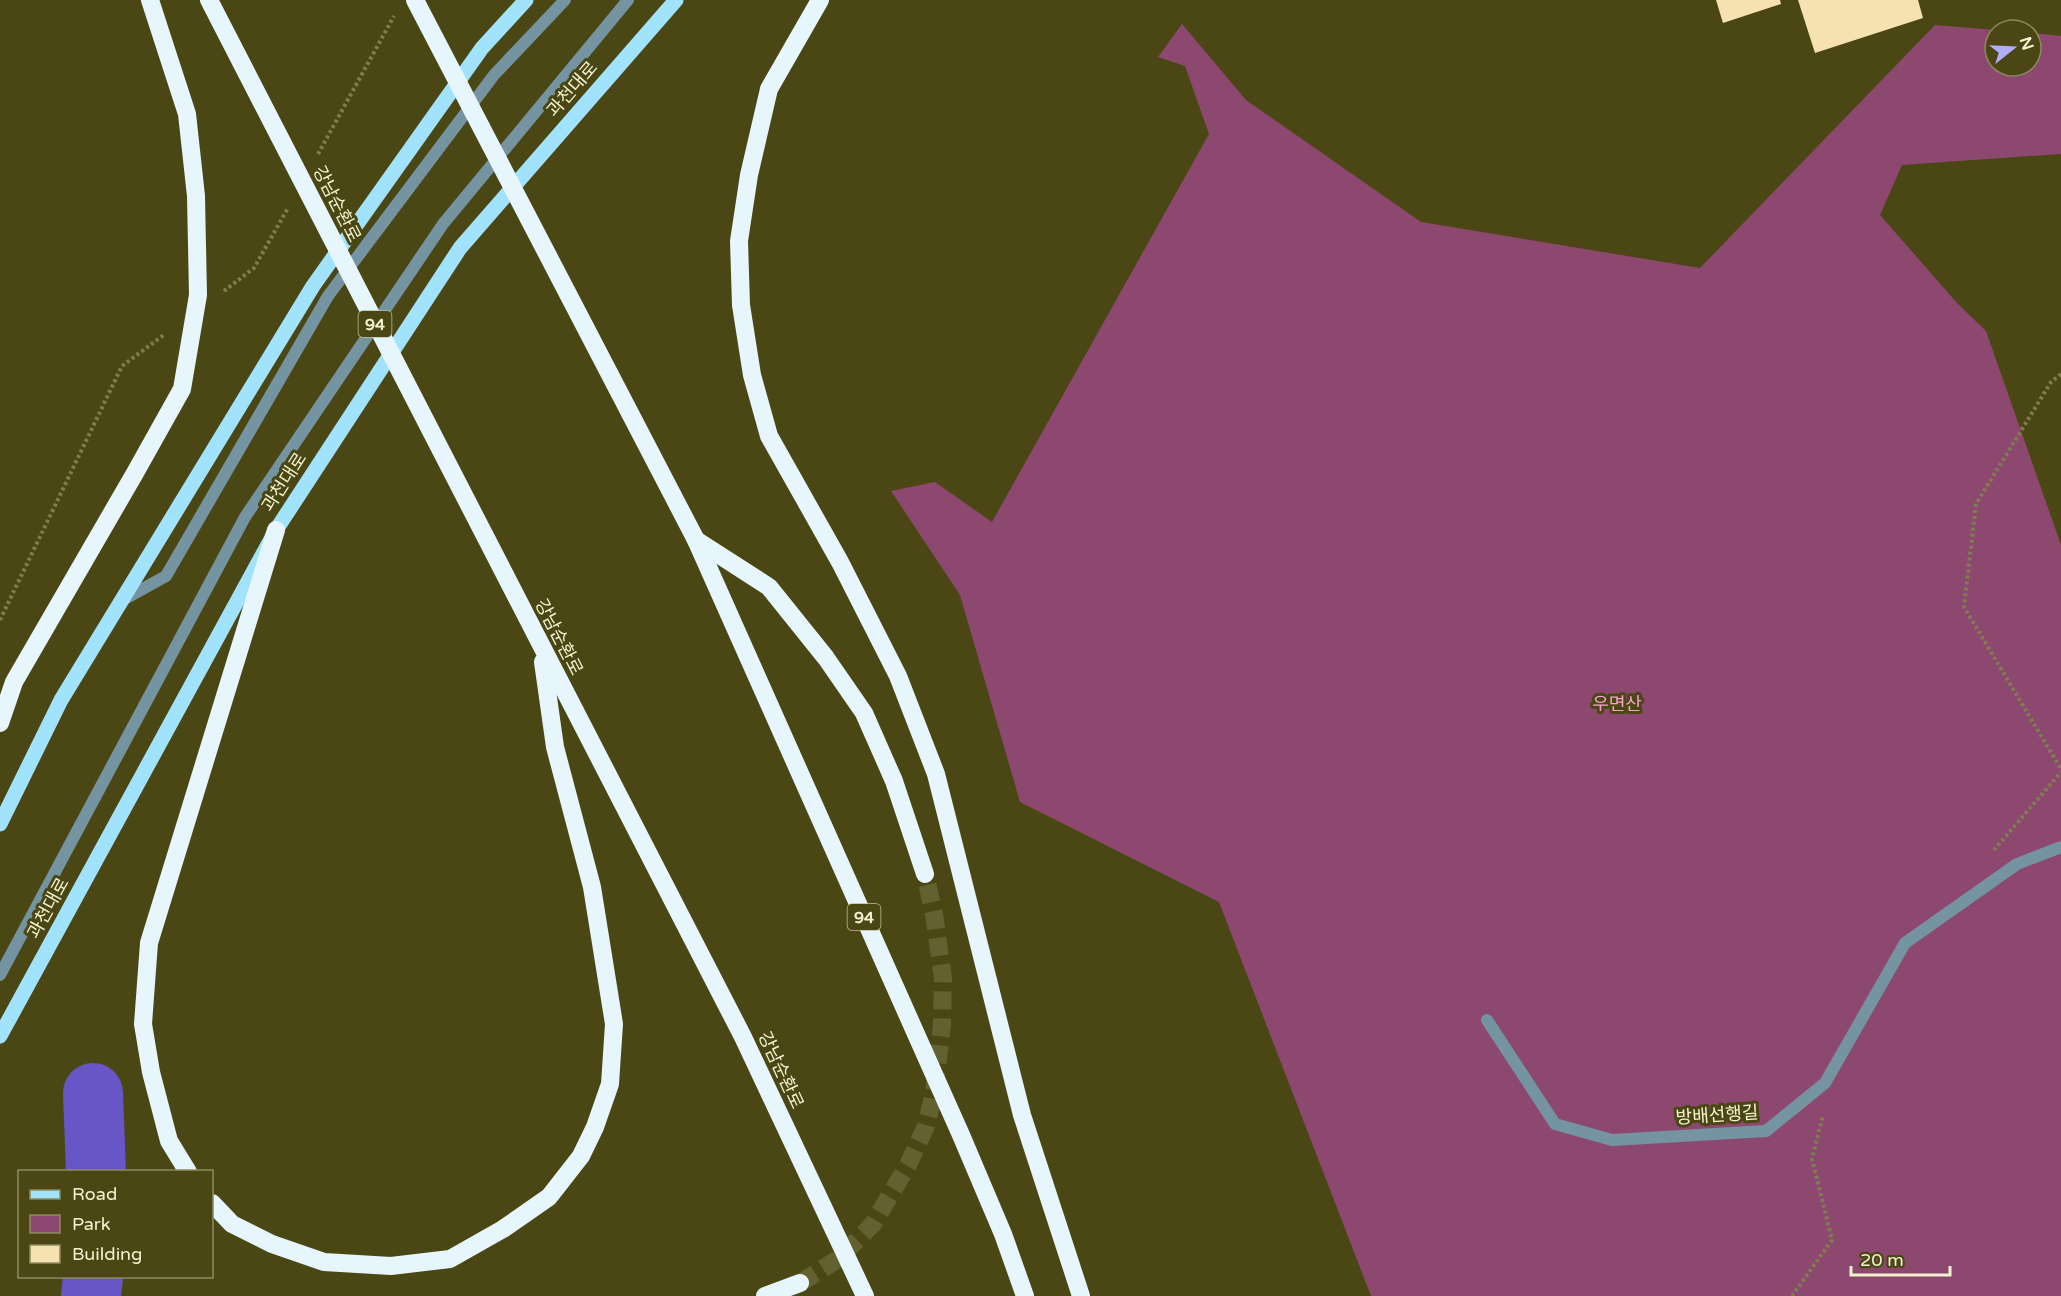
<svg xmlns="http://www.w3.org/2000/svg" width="2061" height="1296" viewBox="0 0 2061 1296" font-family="'Varela Round','Noto Sans KR',sans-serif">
	<rect width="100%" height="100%" fill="#4a4714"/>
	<!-- green -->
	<polygon fill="#8d486f" points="1182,24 1246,100 1421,222 1700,268 1935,25 1995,30 1995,66 2031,66 2031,33 2061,36 2061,154 1902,165 1880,215 1957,303 1986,331 2061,545 2061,1296 1371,1296 1219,902 1020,802 960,595 891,491 935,482 992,522 1209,134 1185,66 1158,57"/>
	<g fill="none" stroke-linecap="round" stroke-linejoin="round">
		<!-- river -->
		<g stroke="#6856c6" stroke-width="60">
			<polyline points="93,1093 96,1172"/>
			<polyline points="91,1296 93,1276"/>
		</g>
	</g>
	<!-- building -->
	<g fill="#f6e1b0">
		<polygon points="1716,0 1780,0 1781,4 1723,23"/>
		<polygon points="1798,0 1918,0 1923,18 1815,53"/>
	</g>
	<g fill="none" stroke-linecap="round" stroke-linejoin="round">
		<!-- highway-tunnel -->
		<polyline stroke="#636130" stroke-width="18" stroke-dasharray="18 9" stroke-linecap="butt" points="800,1283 838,1259 873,1224 908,1165 926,1126 934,1093 942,1025 943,978 934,914 925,874"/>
		<!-- path -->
		<g stroke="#807e51" stroke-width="4" stroke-dasharray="3 3" stroke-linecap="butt">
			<polyline points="318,154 394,16"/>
			<polyline points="224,291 254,268 288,208"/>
			<polyline points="2061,374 2051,382 1976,504 1964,607 2061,769"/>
			<polyline points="0,620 122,366 165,334"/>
			<polyline points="1994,850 2061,772"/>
			<polyline points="1792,1296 1832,1240 1812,1159 1823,1115"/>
		</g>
		<!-- lane -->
		<g stroke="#7594a2" stroke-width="12">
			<polyline points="121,601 166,576 328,296 494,75 565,0"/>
			<polyline points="0,975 245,517 443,224 628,0"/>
			<polyline points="1487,1020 1555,1124 1612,1140 1766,1131 1825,1083 1905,943 2017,864 2061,847"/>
		</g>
		<!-- primary -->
		<g stroke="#a1e2fd" stroke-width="15">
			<polyline points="0,824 61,700 313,286 482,48 526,0"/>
			<polyline points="0,1036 276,530 460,248 676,0"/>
		</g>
		<!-- highway -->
		<g stroke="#e7f6fc" stroke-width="18">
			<polyline points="209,0 743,1037 865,1296"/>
			<polyline points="415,0 696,540 961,1135 1003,1234 1025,1296"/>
			<polyline points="820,0 769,89 749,175 739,241 741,305 752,375 769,436 840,562 898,676 936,774 1022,1115 1081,1296"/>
			<polyline points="696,540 769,587 826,658 864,713 894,781 925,874"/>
			<polyline points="0,723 14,682 135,473 182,389 198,295 196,196 187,114 150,0"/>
			<polyline points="188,1172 169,1141 151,1072 143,1024 149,943 276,530"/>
			<polyline points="212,1203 232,1224 272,1244 324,1262 391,1266 450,1259 503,1229 549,1197 581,1156 595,1127 610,1084 614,1024 592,887 555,747 543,662"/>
			<polyline points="765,1296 800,1283"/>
		</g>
	</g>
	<g text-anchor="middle" stroke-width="6" stroke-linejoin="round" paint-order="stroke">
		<!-- shield labels -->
		<g fill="#4a4714" stroke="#c0bf98" stroke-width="1.5">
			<rect x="358.5" y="311" width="33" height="26" rx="4.5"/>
			<rect x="847.5" y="904" width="33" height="26" rx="4.5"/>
		</g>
		<g font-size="16" font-weight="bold" fill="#f2f2d0">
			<text x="375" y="330">94</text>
			<text x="864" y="923">94</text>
		</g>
		<!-- street labels -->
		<g font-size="18" fill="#f2f2d0" stroke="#4a4714">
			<text transform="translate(572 89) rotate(-49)" y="6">과천대로</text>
			<text transform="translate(337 204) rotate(63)" y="6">강남순환로</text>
			<text transform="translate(284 482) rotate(-57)" y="6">과천대로</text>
			<text transform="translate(559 637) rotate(63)" y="6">강남순환로</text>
			<text transform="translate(48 908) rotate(-61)" y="6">과천대로</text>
			<text transform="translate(781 1070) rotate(65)" y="6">강남순환로</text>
			<text transform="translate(1717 1115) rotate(-4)" y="6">방배선행길</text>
		</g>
		<!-- park labels -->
		<g font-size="18" fill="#f8a1d0" stroke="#4a4714">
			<text x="1617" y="710">우면산</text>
		</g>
	</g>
	<!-- legend -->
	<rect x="18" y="1170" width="195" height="108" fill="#4a4714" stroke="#8d8b5f" stroke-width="1.5"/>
	<rect x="30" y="1190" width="30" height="9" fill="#a1e2fd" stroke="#8d8b5f" stroke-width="1.5"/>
	<text x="72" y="1200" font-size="18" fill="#f2f2d0">Road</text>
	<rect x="30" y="1215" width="30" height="18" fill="#8d486f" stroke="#8d8b5f" stroke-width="1.5"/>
	<text x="72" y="1230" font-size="18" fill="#f2f2d0">Park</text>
	<rect x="30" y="1245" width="30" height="18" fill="#f6e1b0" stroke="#8d8b5f" stroke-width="1.5"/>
	<text x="72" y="1260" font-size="18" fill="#f2f2d0">Building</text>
	<!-- north arrow -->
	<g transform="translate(2013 48) rotate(72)"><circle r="28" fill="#4a4714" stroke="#8d8b5f" stroke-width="1.5"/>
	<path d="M0-4.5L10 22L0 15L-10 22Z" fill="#b2adf9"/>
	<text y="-9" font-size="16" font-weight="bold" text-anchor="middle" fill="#f2f2d0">N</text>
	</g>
	<!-- scale -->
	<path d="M1851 1266v9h99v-9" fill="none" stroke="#f2f2d0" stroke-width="3"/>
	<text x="1860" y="1266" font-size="18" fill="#f2f2d0" stroke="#4a4714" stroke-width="4.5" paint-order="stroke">20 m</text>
</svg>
